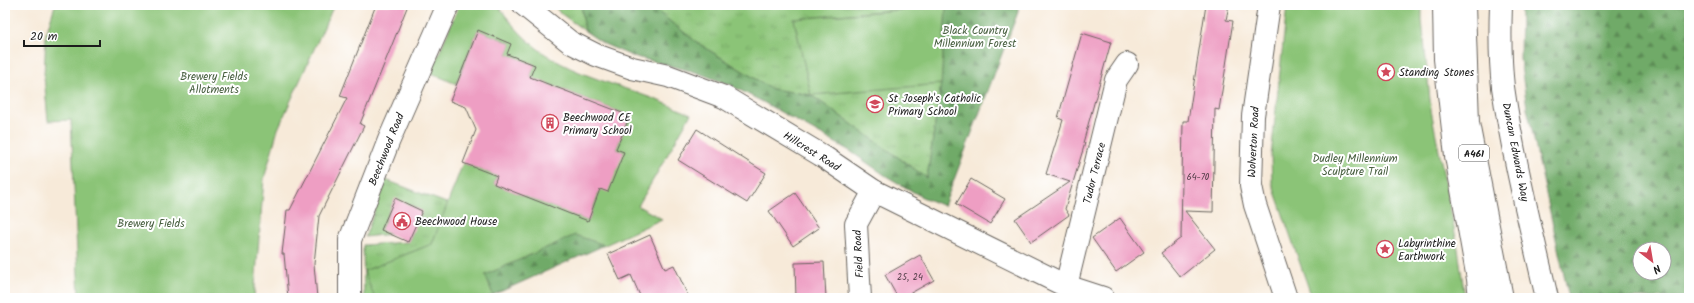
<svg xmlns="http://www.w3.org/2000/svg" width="1694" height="303" viewBox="0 0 1694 303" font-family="Kalam,sans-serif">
	<defs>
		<pattern id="grass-tufts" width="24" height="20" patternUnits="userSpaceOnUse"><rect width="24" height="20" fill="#8bc477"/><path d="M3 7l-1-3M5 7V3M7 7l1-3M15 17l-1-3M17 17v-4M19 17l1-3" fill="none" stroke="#77a866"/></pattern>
		<pattern id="forest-firs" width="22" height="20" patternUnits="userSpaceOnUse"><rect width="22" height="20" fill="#70aa68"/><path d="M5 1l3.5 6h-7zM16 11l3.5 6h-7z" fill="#5b8a55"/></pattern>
	</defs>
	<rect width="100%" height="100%" fill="#fff"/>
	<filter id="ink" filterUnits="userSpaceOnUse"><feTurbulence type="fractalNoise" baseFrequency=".025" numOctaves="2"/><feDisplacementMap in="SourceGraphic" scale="8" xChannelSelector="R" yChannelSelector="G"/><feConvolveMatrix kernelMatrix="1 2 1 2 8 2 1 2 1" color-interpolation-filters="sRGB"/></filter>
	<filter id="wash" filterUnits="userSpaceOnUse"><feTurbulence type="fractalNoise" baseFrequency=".012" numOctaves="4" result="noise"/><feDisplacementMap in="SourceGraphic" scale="16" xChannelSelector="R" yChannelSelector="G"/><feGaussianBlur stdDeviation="0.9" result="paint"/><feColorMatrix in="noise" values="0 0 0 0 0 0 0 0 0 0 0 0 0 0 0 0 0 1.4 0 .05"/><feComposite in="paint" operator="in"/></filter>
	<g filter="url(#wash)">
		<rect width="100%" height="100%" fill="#f7ead9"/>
		<!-- grass -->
		<g fill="url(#grass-tufts)" stroke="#54704a">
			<polygon points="553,5 581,5 585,31 560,13"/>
			<polygon points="649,5 946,5 794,19 811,95 941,84 927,178 811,95 772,89 699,44"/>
			<polygon points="386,180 449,204 432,244 364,271 375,298 364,298 363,245 408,242 422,211 395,199 381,229 391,234 365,237"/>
		</g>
		<!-- forest -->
		<g fill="url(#forest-firs)" stroke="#466342" fill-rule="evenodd">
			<polygon points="581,5 649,5 699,44 772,89 811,95 927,178 941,84 946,5 1018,5 1018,12 944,206 922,197 886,176 850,151 761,101 728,84 695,72 632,56 604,44 585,31"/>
			<path d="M1521,5H1689V298H1569L1527,108L1520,59ZM1640,249H1664V273H1640Z"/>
			<polygon points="575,235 605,245 493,295 485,275"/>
		</g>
		<!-- green -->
		<g fill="#8bc477" stroke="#54704a">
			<polygon points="55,5 334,5 278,129 264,179 254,298 79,298 71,120 48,121 44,76 46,34"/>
			<path d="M459,5H498C538,65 580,72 643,95C659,100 675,108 691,114L638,206L662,219L605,245L575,235L485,275L493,295L486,298H375L364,271L432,244L463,163L497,176L494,184L588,221L600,189L624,152L616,149L630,116L530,77L535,65L507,54L511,43L478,30L456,84L431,73Z"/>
			<polygon points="1287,5 1422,5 1422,20 1431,110 1458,249 1465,298 1312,298 1272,183 1271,156"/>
			<polygon points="946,6 941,84 811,95 794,19"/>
		</g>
		<g id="blocks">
			<!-- building -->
			<g fill="#ee9ec3">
				<polygon points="376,5 408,5 360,124 364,126 319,216 314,264 317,298 288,298 284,254 282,254 287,210 290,210 347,98 340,96"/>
				<polygon points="1206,5 1229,5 1226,20 1233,21 1219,110 1215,109 1213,212 1185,211 1215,249 1180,277 1161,253 1181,238 1183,121 1188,121"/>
				<polygon points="478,30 511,44 507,54 535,65 530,77 630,116 616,149 624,152 608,192 600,189 588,221 494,184 497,176 463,163 476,130 466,107 450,101"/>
				<polygon points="1082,33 1111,42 1083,143 1085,143 1065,209 1069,215 1031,242 1015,219 1070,182 1046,174 1063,120 1058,118"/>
				<polygon points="697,129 766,173 747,203 678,160"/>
				<polygon points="971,179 1005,199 990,224 956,204"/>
				<polygon points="795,193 819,228 793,246 769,211"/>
				<polygon points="395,198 422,211 408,242 381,230"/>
				<polygon points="1120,218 1144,252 1116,272 1092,238"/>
				<polygon points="650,235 665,269 674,265 689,298 641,298 631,275 620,280 608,254"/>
				<polygon points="920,255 934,280 902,298 898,298 885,275"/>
				<polygon points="824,262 826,298 796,298 795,263"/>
			</g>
		</g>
	</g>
	<g filter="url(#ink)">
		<use href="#blocks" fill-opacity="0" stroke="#69645e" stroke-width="1"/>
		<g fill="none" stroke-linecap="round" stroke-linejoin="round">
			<!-- street casing -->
			<g stroke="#69645e" stroke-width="24">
				<g id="street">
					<polyline points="524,5 570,42 596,55 632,68 668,76 724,97 821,155 874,191 1066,286 1103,298"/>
					<polyline points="1269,5 1253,116 1251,186 1255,205 1286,298"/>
					<polyline points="1066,286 1116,80 1127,64"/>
					<polyline points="350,298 350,240 389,140 448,5"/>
					<polyline points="860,298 856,224 874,191"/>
				</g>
			</g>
			<!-- highway casing -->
			<g stroke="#69645e" stroke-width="24">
				<g id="highway">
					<polyline points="1444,5 1445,59 1456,156 1478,279 1480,298"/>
					<polyline points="1464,5 1468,123 1502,298"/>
					<path d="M1501,5C1500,32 1500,60 1503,87C1513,158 1531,228 1547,298"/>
				</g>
			</g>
			<!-- street -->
			<use href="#street" stroke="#fff" stroke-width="22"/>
			<!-- highway -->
			<use href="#highway" stroke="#fff" stroke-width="22"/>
		</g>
	</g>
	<!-- icons -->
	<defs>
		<g id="sight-ring" transform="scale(0.9)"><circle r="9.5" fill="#fff" stroke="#d1495b" stroke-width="1.5"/><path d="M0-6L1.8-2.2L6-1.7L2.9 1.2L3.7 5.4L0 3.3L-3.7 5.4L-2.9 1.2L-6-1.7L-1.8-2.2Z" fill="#d1495b"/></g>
		<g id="school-ring" transform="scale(0.9)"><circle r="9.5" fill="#fff" stroke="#d1495b" stroke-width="1.5"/><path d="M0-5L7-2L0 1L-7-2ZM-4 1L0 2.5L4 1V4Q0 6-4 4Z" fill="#d1495b"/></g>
		<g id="building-ring" transform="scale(0.9)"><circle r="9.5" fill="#fff" stroke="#d1495b" stroke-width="1.5"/><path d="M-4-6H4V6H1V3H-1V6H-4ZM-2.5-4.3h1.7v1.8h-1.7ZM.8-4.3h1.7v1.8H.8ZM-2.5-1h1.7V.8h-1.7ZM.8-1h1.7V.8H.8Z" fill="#d1495b"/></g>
		<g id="civic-ring" transform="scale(0.9)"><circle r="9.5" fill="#fff" stroke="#d1495b" stroke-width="1.5"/><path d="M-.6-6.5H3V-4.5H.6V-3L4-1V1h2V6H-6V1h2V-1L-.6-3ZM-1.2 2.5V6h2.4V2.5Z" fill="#d1495b"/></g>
	</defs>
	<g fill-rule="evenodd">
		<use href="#sight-ring" x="1386" y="72"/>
		<use href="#school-ring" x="875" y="104"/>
		<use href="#building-ring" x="550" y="123"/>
		<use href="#civic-ring" x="402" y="221"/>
		<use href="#sight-ring" x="1385" y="249"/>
	</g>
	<g text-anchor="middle" stroke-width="4" stroke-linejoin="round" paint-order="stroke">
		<!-- number labels -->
		<g font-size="9" fill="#503c46">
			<text x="1198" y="180">64-70</text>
			<text x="910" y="280">25, 24</text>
		</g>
		<!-- shield labels -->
		<rect fill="#fff" stroke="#606060" stroke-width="1" x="1459" y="145" width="30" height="16" rx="3"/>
		<g font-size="10" font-weight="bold" fill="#1c1c1c">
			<text x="1474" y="157">A461</text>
		</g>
		<!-- park labels -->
		<g font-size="11" fill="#485f40" stroke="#fff">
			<text x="975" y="34">Black Country<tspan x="975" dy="13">Millennium Forest</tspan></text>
			<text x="214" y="80">Brewery Fields<tspan x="214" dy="13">Allotments</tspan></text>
			<text x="1355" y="162">Dudley Millennium<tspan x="1355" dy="13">Sculpture Trail</tspan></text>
			<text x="151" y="227">Brewery Fields</text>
		</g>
		<!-- poi labels -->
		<g font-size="11" fill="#1c1c1c" stroke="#fff" text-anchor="start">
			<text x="1399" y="76">Standing Stones</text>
			<text x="888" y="102">St Joseph's Catholic<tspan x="888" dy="13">Primary School</tspan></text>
			<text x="563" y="121">Beechwood CE<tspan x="563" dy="13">Primary School</tspan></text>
			<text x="415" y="225">Beechwood House</text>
			<text x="1398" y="247">Labyrinthine<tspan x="1398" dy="13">Earthwork</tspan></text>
		</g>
		<!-- street labels -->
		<g font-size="11" fill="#1c1c1c" stroke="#fff">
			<text transform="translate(1253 142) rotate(-87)" y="4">Wolverton Road</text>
			<text transform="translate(386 149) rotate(-68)" y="4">Beechwood Road</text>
			<text transform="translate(812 151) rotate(32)" y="4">Hillcrest Road</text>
			<text transform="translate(1516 152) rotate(79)" y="4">Duncan Edwards Way</text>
			<text transform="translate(1094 173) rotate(-76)" y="4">Tudor Terrace</text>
			<text transform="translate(858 254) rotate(-93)" y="4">Field Road</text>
		</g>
	</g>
	<!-- margin -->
	<rect width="1694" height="303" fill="none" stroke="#fff" stroke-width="20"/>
	<!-- north arrow -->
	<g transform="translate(1652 261) rotate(149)"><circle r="19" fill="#ffffff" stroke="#a4a4a4"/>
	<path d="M0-3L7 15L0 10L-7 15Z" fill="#d1495b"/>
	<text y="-6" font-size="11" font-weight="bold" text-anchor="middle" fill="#1c1c1c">N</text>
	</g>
	<!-- scale -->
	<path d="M24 40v6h76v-6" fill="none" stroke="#1c1c1c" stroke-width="2"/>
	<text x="30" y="40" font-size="12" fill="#1c1c1c" stroke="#ffffff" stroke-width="3" paint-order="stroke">20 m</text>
</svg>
